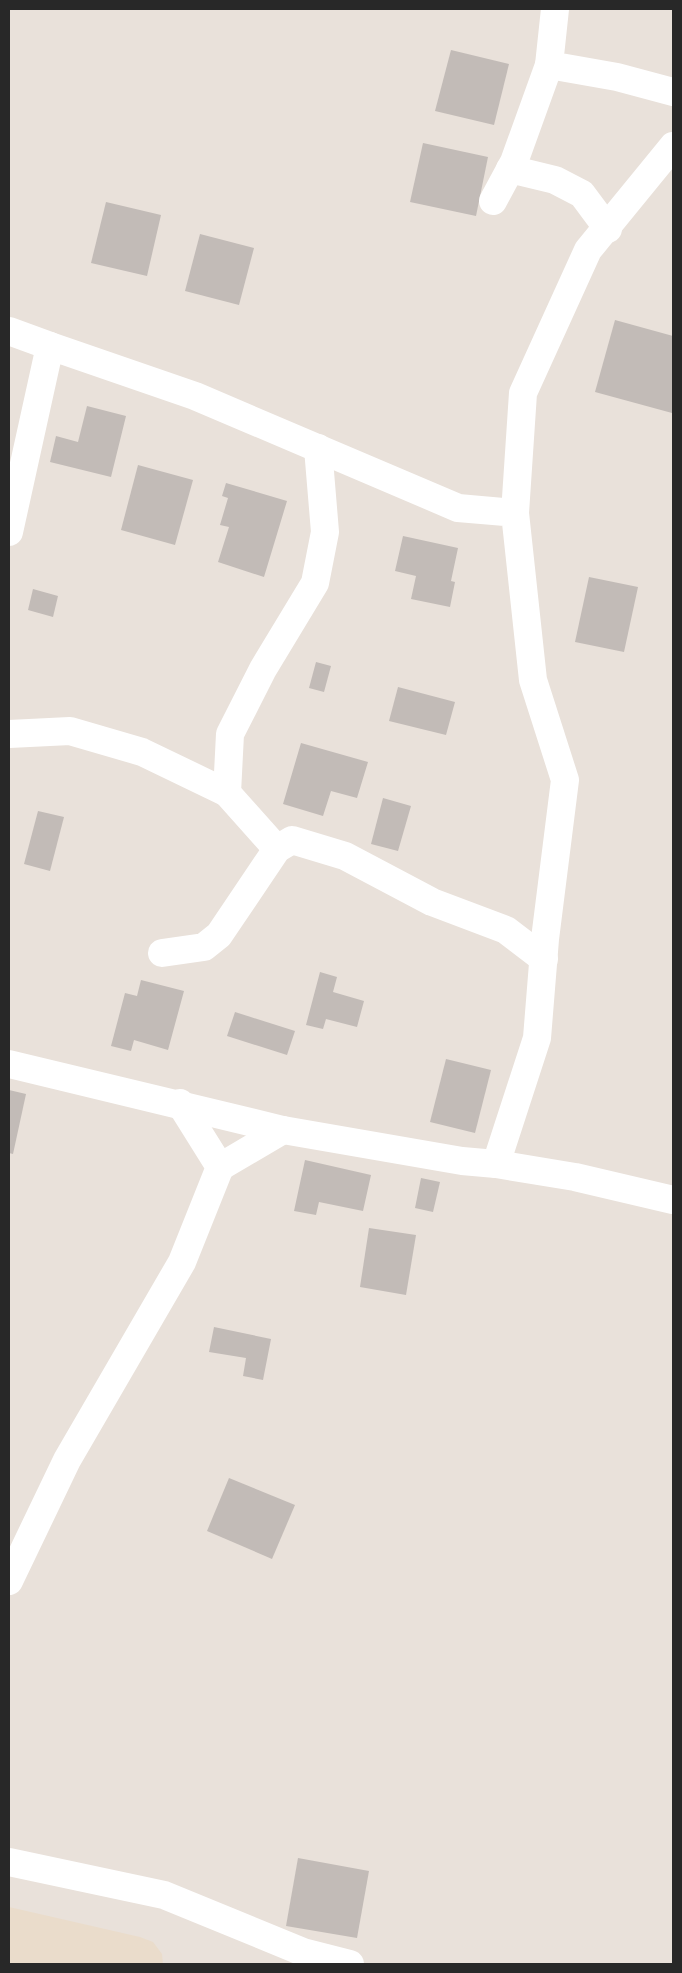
<svg xmlns="http://www.w3.org/2000/svg" width="682" height="1973" viewBox="0 0 682 1973" font-family="Arial,sans-serif">
	<rect width="100%" height="100%" fill="#e9e1da"/>
	<!-- education -->
	<polygon fill="#eadccb" points="9,1907 140,1937 153,1942 162,1954 163,1964 9,1964"/>
	<!-- building -->
	<g fill="#c2bbb7">
		<polygon points="451,50 509,64 494,125 435,111"/>
		<polygon points="423,143 488,157 476,216 410,202"/>
		<polygon points="106,202 161,215 147,276 91,263"/>
		<polygon points="200,234 254,248 239,305 185,291"/>
		<polygon points="615,320 673,336 672,413 595,392"/>
		<polygon points="87,406 126,416 111,477 50,462 56,436 78,442"/>
		<polygon points="138,465 193,480 175,545 121,530"/>
		<polygon points="226,483 287,501 264,577 218,562 229,527 220,525 228,498 222,496"/>
		<polygon points="403,536 458,548 451,581 455,582 450,607 411,599 416,576 395,571"/>
		<polygon points="589,577 638,587 624,652 575,642"/>
		<polygon points="33,589 58,596 53,617 28,610"/>
		<polygon points="316,662 331,666 324,692 309,688"/>
		<polygon points="398,687 455,702 446,735 389,721"/>
		<polygon points="301,743 368,762 357,798 331,791 323,816 283,804"/>
		<polygon points="383,798 411,806 398,851 371,844"/>
		<polygon points="38,811 64,817 50,871 24,864"/>
		<polygon points="320,972 337,977 333,992 364,1001 357,1027 326,1019 323,1029 306,1025"/>
		<polygon points="141,980 184,991 168,1050 134,1040 131,1051 111,1046 125,993 137,996"/>
		<polygon points="235,1012 295,1031 287,1055 227,1036"/>
		<polygon points="446,1059 491,1070 475,1133 430,1122"/>
		<polygon points="9,1090 26,1094 13,1154 9,1153"/>
		<polygon points="305,1160 371,1175 363,1211 319,1202 316,1215 294,1211"/>
		<polygon points="421,1178 440,1182 433,1212 415,1208"/>
		<polygon points="369,1228 416,1235 406,1295 360,1287"/>
		<polygon points="214,1327 271,1339 263,1380 243,1376 246,1358 209,1352"/>
		<polygon points="229,1478 295,1505 272,1559 207,1531"/>
		<polygon points="298,1858 369,1871 357,1938 286,1926"/>
	</g>
	<g fill="none" stroke-linecap="round" stroke-linejoin="round">
		<!-- minor -->
		<g stroke="#fff" stroke-width="28">
			<polyline points="555,9 549,65 617,77 673,92"/>
			<polyline points="510,169 555,180 582,194 608,229"/>
			<polyline points="493,201 514,162 549,65"/>
			<polyline points="9,331 50,346"/>
			<polyline points="515,513 523,393 588,250 673,146"/>
			<polyline points="9,532 50,346 195,396 458,508 515,513 533,680 565,780 545,939 537,1038 496,1164"/>
			<polyline points="9,734 70,731 142,752 227,793 277,849"/>
			<polyline points="227,793 230,734 263,669 315,583 325,532 318,448"/>
			<polyline points="162,953 204,947 219,935 277,849 292,840 345,856 432,902 506,930 544,959"/>
			<polyline points="9,1064 283,1130 462,1161 496,1164 575,1177 673,1200"/>
			<polyline points="220,1167 283,1130"/>
			<polyline points="9,1581 67,1460 182,1262 220,1167 180,1103"/>
			<polyline points="9,1862 164,1895 303,1952 350,1964"/>
		</g>
	</g>
	<!-- border -->
	<rect width="682" height="1973" fill="none" stroke="#282828" stroke-width="20"/>
</svg>
